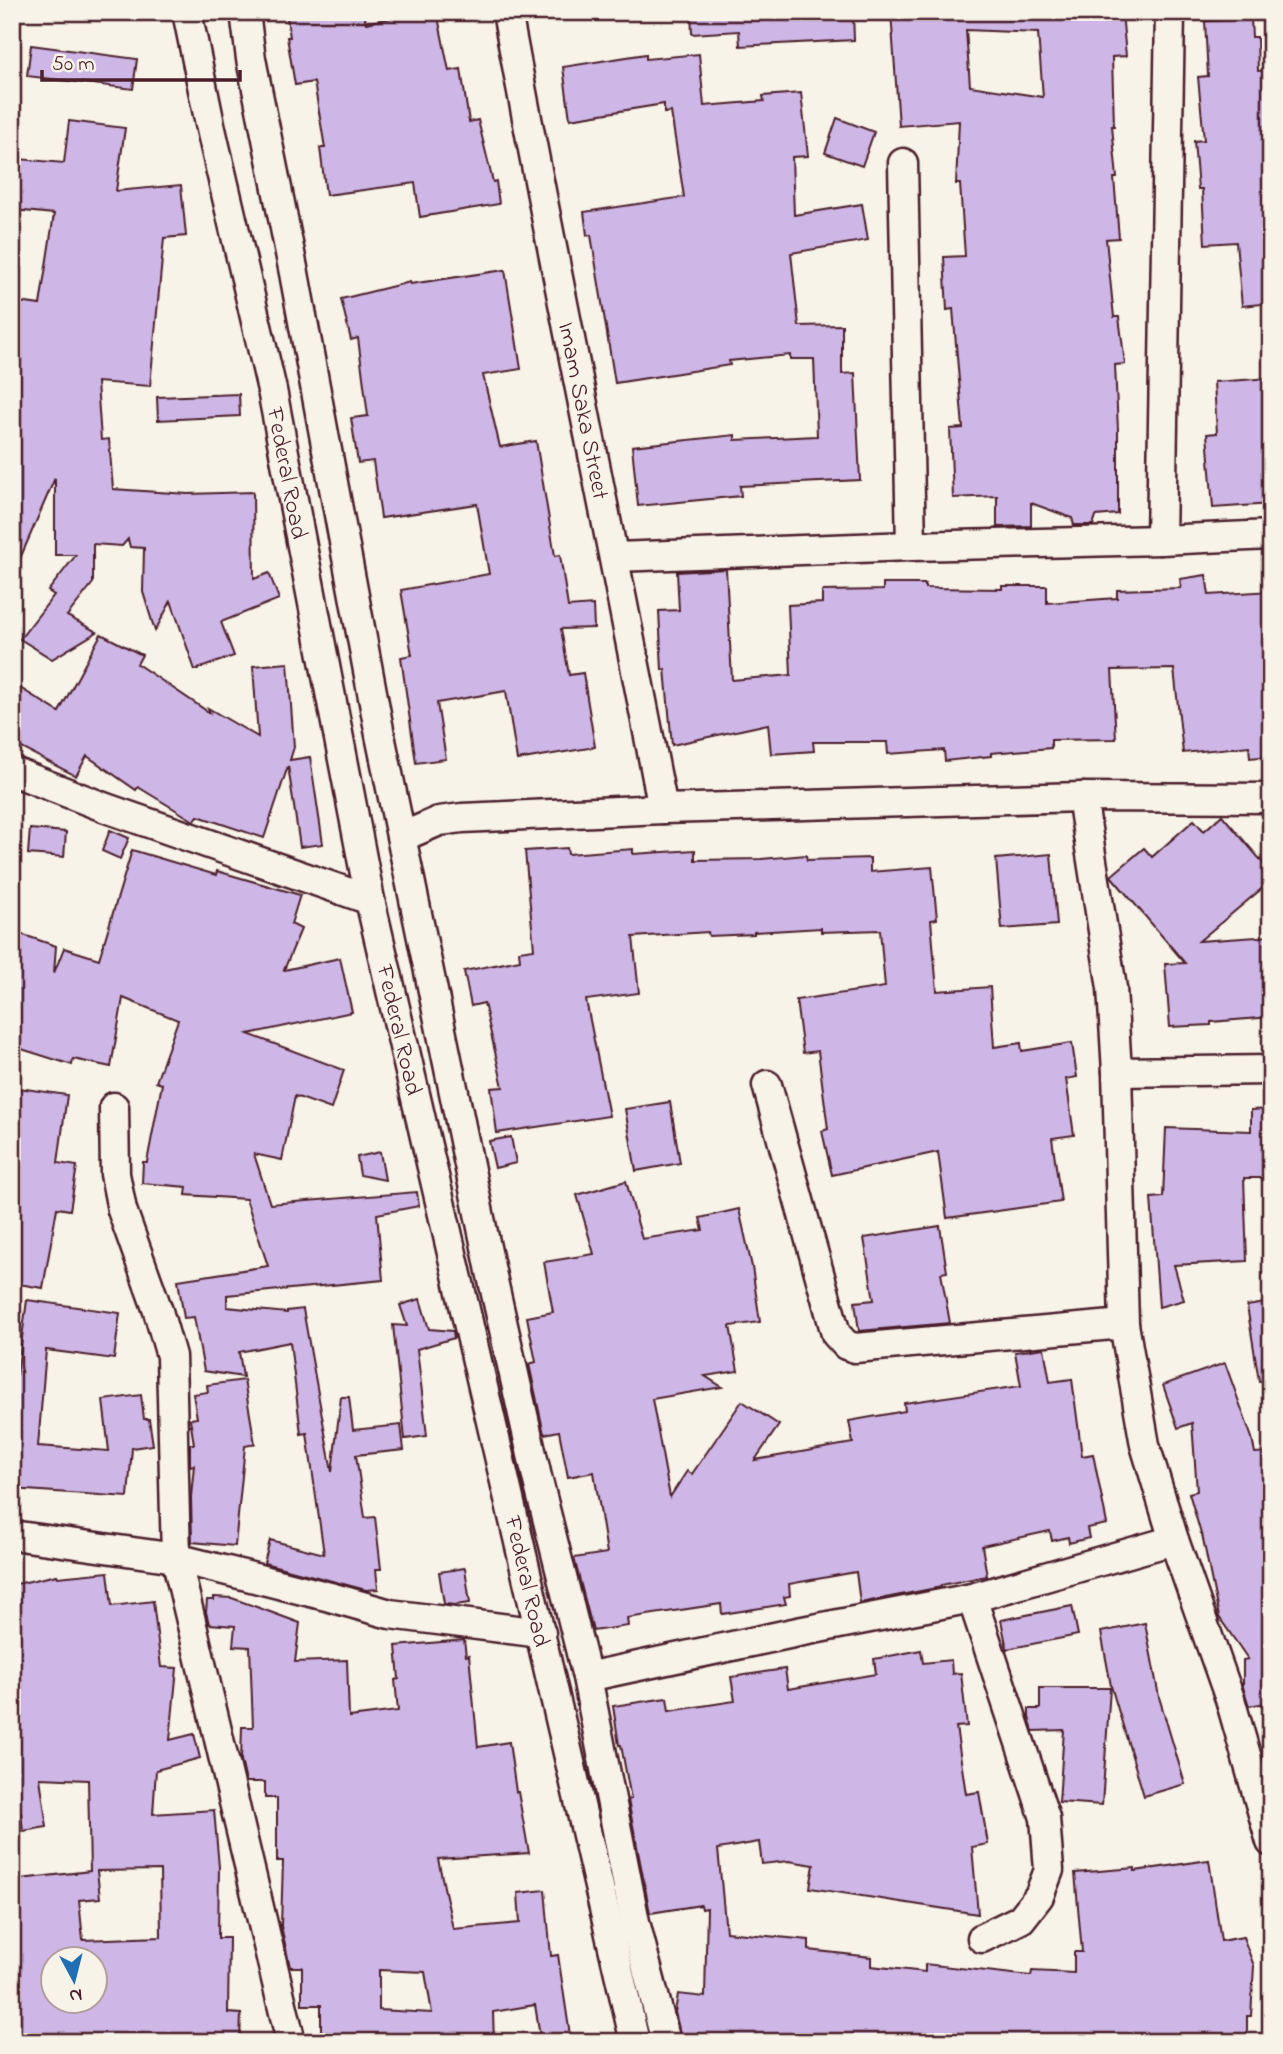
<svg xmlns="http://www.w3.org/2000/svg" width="1283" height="2054" viewBox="0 0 1283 2054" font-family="'Indie Flower',sans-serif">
	<rect width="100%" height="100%" fill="#f7f3e8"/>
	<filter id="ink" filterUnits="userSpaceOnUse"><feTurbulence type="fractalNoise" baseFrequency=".0143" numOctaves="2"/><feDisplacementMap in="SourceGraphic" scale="14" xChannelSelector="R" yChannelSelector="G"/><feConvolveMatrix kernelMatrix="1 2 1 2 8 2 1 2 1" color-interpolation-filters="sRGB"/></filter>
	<g filter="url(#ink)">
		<!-- building -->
		<g fill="#ceb7e6" stroke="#4a1f2b" stroke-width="2" fill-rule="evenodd">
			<polygon points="286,12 364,12 366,23 421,12 437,12 449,71 461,69 469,122 478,120 493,182 496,181 499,204 420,217 415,183 326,195 320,148 325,148 314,82 295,85 287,37 290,37"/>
			<polygon points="691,12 853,12 854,40 740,46 739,31 692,34"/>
			<path d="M891,12H1122L1126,56L1112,57L1114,126H1112L1117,178H1114L1119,238L1106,239L1114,317H1119L1125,364L1115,365L1118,430V514L1096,516L1093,525H1074L1072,518L1031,503V526L997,527V496L953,498L950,429L963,428L953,309L947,310L944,257L965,256L960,184H956L959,121L899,126ZM966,30L1038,33L1043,97L970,86Z"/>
			<polygon points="1251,19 1252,37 1257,37 1258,71 1271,70 1271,303 1242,306 1236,242 1205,244 1202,189 1198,189 1194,141 1204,140 1198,77 1208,76 1205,21"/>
			<polygon points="31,45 137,59 133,89 27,76"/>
			<polygon points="646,54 646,59 699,54 704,106 764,101 763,96 801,93 808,156 792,157 794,215 862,204 868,240 791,253 799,326 842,325 842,374 855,373 860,480 740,486 741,496 638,506 632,446 735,435 735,440 817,436 814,359 790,359 790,355 729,361 730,365 615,383 591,235 587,235 584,212 684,197 671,112 664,113 664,104 570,119 563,67"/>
			<polygon points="837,118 874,132 862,166 825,153"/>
			<polygon points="69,121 125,128 116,191 181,185 186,236 164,238 150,386 97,382 101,440 109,439 113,489 188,494 253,492 254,579 269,573 279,599 221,622 234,656 195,670 171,601 155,631 143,592 144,548 130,547 128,539 122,546 93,544 93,583 67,616 97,632 52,659 20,639 54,595 48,591 76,555 55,555 55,478 12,577 12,301 40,305 54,214 14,210 19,159 64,163"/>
			<polygon points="505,270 521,369 483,375 500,447 536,441 555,556 560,555 568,607 593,605 594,628 561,629 569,675 583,673 595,747 517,760 506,691 437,703 446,759 416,763 401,657 412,655 401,590 489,574 477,504 381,518 373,461 358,463 351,418 368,416 358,338 351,340 341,299 410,282 410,284"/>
			<polygon points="1271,378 1271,504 1213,508 1207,434 1217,433 1214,382"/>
			<polygon points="239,394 240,416 158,420 157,397"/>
			<polygon points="726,569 732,680 791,675 788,605 822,603 822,591 883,590 883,584 925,584 925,588 1002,589 1002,586 1047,586 1047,603 1117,598 1117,590 1181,588 1180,579 1206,575 1209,595 1271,591 1271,756 1250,758 1249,746 1183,753 1174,669 1112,670 1116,739 1051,740 1051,748 991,753 991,756 945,761 944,750 888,754 887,742 813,742 814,751 771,754 768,724 672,745 665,669 662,670 659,611 679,610 677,572"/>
			<polygon points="101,634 142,655 137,664 210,713 208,708 258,737 253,666 288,663 294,747 290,760 310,757 323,844 300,847 288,766 264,838 198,816 194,821 138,787 136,790 87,756 76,776 12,743 12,683 59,712"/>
			<polygon points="1222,815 1271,872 1271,881 1199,941 1271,936 1271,1017 1211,1022 1211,1025 1170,1027 1165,964 1185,963 1111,876 1144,848 1152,857 1194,820 1204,831"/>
			<polygon points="30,829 66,832 64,857 28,854"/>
			<polygon points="110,830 129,838 120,859 102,851"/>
			<polygon points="567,848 568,854 633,849 633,854 695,850 695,860 761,859 806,855 807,860 870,858 870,872 932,867 937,919 931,920 937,991 990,987 994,1047 1021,1043 1022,1051 1072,1043 1077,1077 1066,1079 1074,1135 1052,1138 1061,1202 947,1218 938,1152 832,1175 822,1131 828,1129 818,1051 803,1053 796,1000 885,987 880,930 821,932 821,928 754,932 754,934 709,936 708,932 633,937 639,993 586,1000 609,1116 497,1133 491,1088 503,1087 484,1003 471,1006 464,971 520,960 519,951 534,949 525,851"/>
			<polygon points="132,850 216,875 217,871 300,895 291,924 301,929 284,970 340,958 352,1012 248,1034 344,1070 331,1109 295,1096 282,1160 254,1154 270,1204 417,1192 419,1206 377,1214 383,1280 227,1295 227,1307 287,1313 287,1311 303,1309 332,1472 341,1397 349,1397 353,1430 401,1425 404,1450 356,1455 365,1518 375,1517 381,1569 376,1569 378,1589 366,1590 264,1563 270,1540 324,1554 307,1433 301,1434 290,1342 239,1352 243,1377 204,1371 194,1317 184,1318 178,1280 268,1266 246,1199 186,1195 187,1187 142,1183 143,1162 147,1162 162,1084 156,1082 178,1020 123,998 111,1067 73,1059 72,1065 12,1046 12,931 56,946 54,973 64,948 99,959"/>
			<polygon points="1051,854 1057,925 1002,929 996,859"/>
			<polygon points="12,1087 67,1095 58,1163 77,1166 70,1210 57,1208 43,1288 12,1283"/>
			<polygon points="670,1102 680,1163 636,1171 625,1109"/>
			<polygon points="1271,1109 1271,1178 1244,1178 1247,1261 1174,1265 1184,1300 1159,1307 1151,1198 1163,1197 1166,1128 1251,1131 1251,1110"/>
			<polygon points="511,1137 516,1163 495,1168 489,1141"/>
			<polygon points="380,1152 385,1180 360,1175 357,1157"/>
			<polygon points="626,1181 642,1239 703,1230 700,1218 739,1209 752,1267 760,1322 730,1326 738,1371 705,1376 722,1387 652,1399 670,1497 687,1471 692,1474 742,1401 779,1425 755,1460 853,1443 849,1421 905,1411 904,1403 1021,1386 1015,1352 1044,1348 1050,1382 1072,1379 1082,1456 1093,1454 1107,1524 1087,1528 1089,1538 1069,1543 1068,1537 1052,1541 1050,1531 982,1546 987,1576 941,1585 941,1587 860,1603 856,1572 789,1584 790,1596 784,1597 786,1604 722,1614 721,1604 627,1618 628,1626 593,1631 574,1558 607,1553 594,1472 568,1477 559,1431 544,1434 529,1364 536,1362 527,1317 553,1312 544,1262 594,1254 577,1195"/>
			<polygon points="940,1226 947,1272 941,1273 950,1323 859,1331 855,1302 874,1300 864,1238"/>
			<polygon points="420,1299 429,1329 453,1331 454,1338 417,1349 427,1436 405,1439 393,1325 407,1326 400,1305"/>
			<polygon points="27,1300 120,1313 114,1359 46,1350 38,1446 109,1451 103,1400 141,1395 144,1419 149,1419 153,1445 132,1448 128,1497 12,1489 12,1375 17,1375"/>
			<polygon points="1271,1302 1271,1380 1259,1381 1247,1306"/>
			<polygon points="1225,1363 1252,1438 1255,1453 1271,1452 1271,1702 1249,1706 1243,1687 1243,1660 1248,1659 1219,1617 1202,1534 1201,1534 1189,1493 1197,1491 1192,1423 1178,1428 1163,1385"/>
			<polygon points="244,1380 255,1444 245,1446 235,1546 192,1542 191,1497 194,1465 190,1466 190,1444 194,1444 190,1419 197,1418 193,1394 208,1392 207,1385"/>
			<polygon points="465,1568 470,1603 455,1605 444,1604 439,1572"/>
			<path d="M108,1572L112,1606L153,1601L161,1667L177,1668L170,1740L194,1734L200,1758L156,1770L153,1814L214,1810L219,1867L218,1938H229L228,2013L241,2014L240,2042H12V1880L90,1871L88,1780L40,1778L47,1827L23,1831L21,1813L12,1814V1585L57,1575L58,1577ZM160,1870L161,1937L83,1940L79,1900L100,1898L97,1871ZM52,1959H94V2001H52Z"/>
			<path d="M214,1597L232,1598L300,1623L295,1662L347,1660L349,1717L398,1711L395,1680L399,1679L396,1646L464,1640L466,1656L469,1655L478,1747L509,1742L516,1792H518L529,1853L438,1859L453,1929L520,1923L518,1893L545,1890L551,1956L558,1955L571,2042H541L535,2005L493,2012L494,2042H321V2005H302V1967H290L281,1926L283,1861H277V1798H265V1782H246L241,1760L242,1727H253L250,1647L233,1646L235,1626L209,1624L206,1612L207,1600H214ZM379,1970L425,1972L432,2013L379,2010Z"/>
			<polygon points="1072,1606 1078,1635 1007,1649 1001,1620"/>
			<polygon points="1145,1623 1159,1697 1185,1784 1144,1796 1111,1686 1101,1632"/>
			<polygon points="921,1650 923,1663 951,1660 952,1674 961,1673 967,1726 956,1727 966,1794 979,1792 988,1844 972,1847 978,1914 810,1888 814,1865 789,1861 762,1864 759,1842 718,1849 726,1932 809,1940 809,1950 871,1957 871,1966 925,1972 925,1964 1031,1976 1032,1971 1074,1973 1074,1952 1082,1952 1075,1873 1135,1868 1135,1871 1209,1860 1221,1941 1243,1937 1254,1966 1251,2016 1247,2016 1247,2039 1164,2037 1164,2042 682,2042 675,2012 678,1994 705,1997 707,1908 702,1909 701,1905 650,1913 628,1800 631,1799 621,1745 619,1745 613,1706 667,1698 669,1711 735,1701 731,1677 785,1669 788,1689 876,1674 874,1659"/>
			<polygon points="1040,1688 1110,1688 1102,1805 1059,1802 1064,1730 1033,1731 1029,1717 1029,1709 1040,1709"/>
		</g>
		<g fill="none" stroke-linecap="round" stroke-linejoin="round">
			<!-- street casing -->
			<g stroke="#4a1f2b" stroke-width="33">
				<g id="street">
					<path id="s1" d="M187,12L211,129L272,390L370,900L635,2042"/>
					<polyline points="245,12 251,59 294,273 380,735 492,1276 537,1477 587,1677 635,1922 666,2042"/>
					<path id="s2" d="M507,12C556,278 612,543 663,809"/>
					<polyline points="903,163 911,546"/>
					<polyline points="1161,540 1170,12"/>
					<polyline points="615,557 911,546 1161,540 1271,535"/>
					<polyline points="12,771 106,808 370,900"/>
					<polyline points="1082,797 1112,988 1117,1072 1124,1324 1145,1445 1174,1540 1230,1699 1271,1842"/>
					<polyline points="402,837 439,821 462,818 663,809 1082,797 1271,798"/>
					<polyline points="1117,1072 1271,1070"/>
					<polyline points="767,1085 836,1334 846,1345 855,1348 1124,1324"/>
					<polyline points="114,1107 115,1174 122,1210 158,1311 171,1356 176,1558 291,2042"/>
					<polyline points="12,1535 176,1558 330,1597 390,1614 541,1633"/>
					<polyline points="972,1598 1045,1818 1049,1870 1039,1896 1021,1919 982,1938"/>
					<polyline points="587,1677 798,1632 972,1598 1174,1540"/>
				</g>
			</g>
			<!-- street -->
			<use href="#street" stroke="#f7f3e8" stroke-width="28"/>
		</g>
	</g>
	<g text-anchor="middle" stroke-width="5" stroke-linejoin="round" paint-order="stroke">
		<!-- street labels -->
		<g font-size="24" fill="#4a1f2b" stroke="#f7f3e8">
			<text dy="8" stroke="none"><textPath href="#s2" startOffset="406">Imam Saka Street</textPath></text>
			<text dy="8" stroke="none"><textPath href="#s1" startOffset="472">Federal Road</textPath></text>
			<text dy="8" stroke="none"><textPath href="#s1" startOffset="1040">Federal Road</textPath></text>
			<text dy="8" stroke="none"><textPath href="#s1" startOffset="1606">Federal Road</textPath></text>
		</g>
	</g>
	<!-- margin -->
	<rect width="1283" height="2054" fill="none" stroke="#f7f3e8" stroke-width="42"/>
	<rect x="21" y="21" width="1241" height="2012" fill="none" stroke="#4a1f2b" stroke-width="2.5" filter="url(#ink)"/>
	<!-- north arrow -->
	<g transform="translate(74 1980) rotate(173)"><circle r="33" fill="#f7f3e8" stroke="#b29e9c" stroke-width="2"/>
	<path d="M0-5L12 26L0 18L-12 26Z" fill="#1f6fb2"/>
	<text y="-10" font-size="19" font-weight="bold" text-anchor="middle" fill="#4a1f2b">N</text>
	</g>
	<!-- scale -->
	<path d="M42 70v10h198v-10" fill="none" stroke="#4a1f2b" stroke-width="3.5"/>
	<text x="52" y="70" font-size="21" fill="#4a1f2b" stroke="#f7f3e8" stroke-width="5" paint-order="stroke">50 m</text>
</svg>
